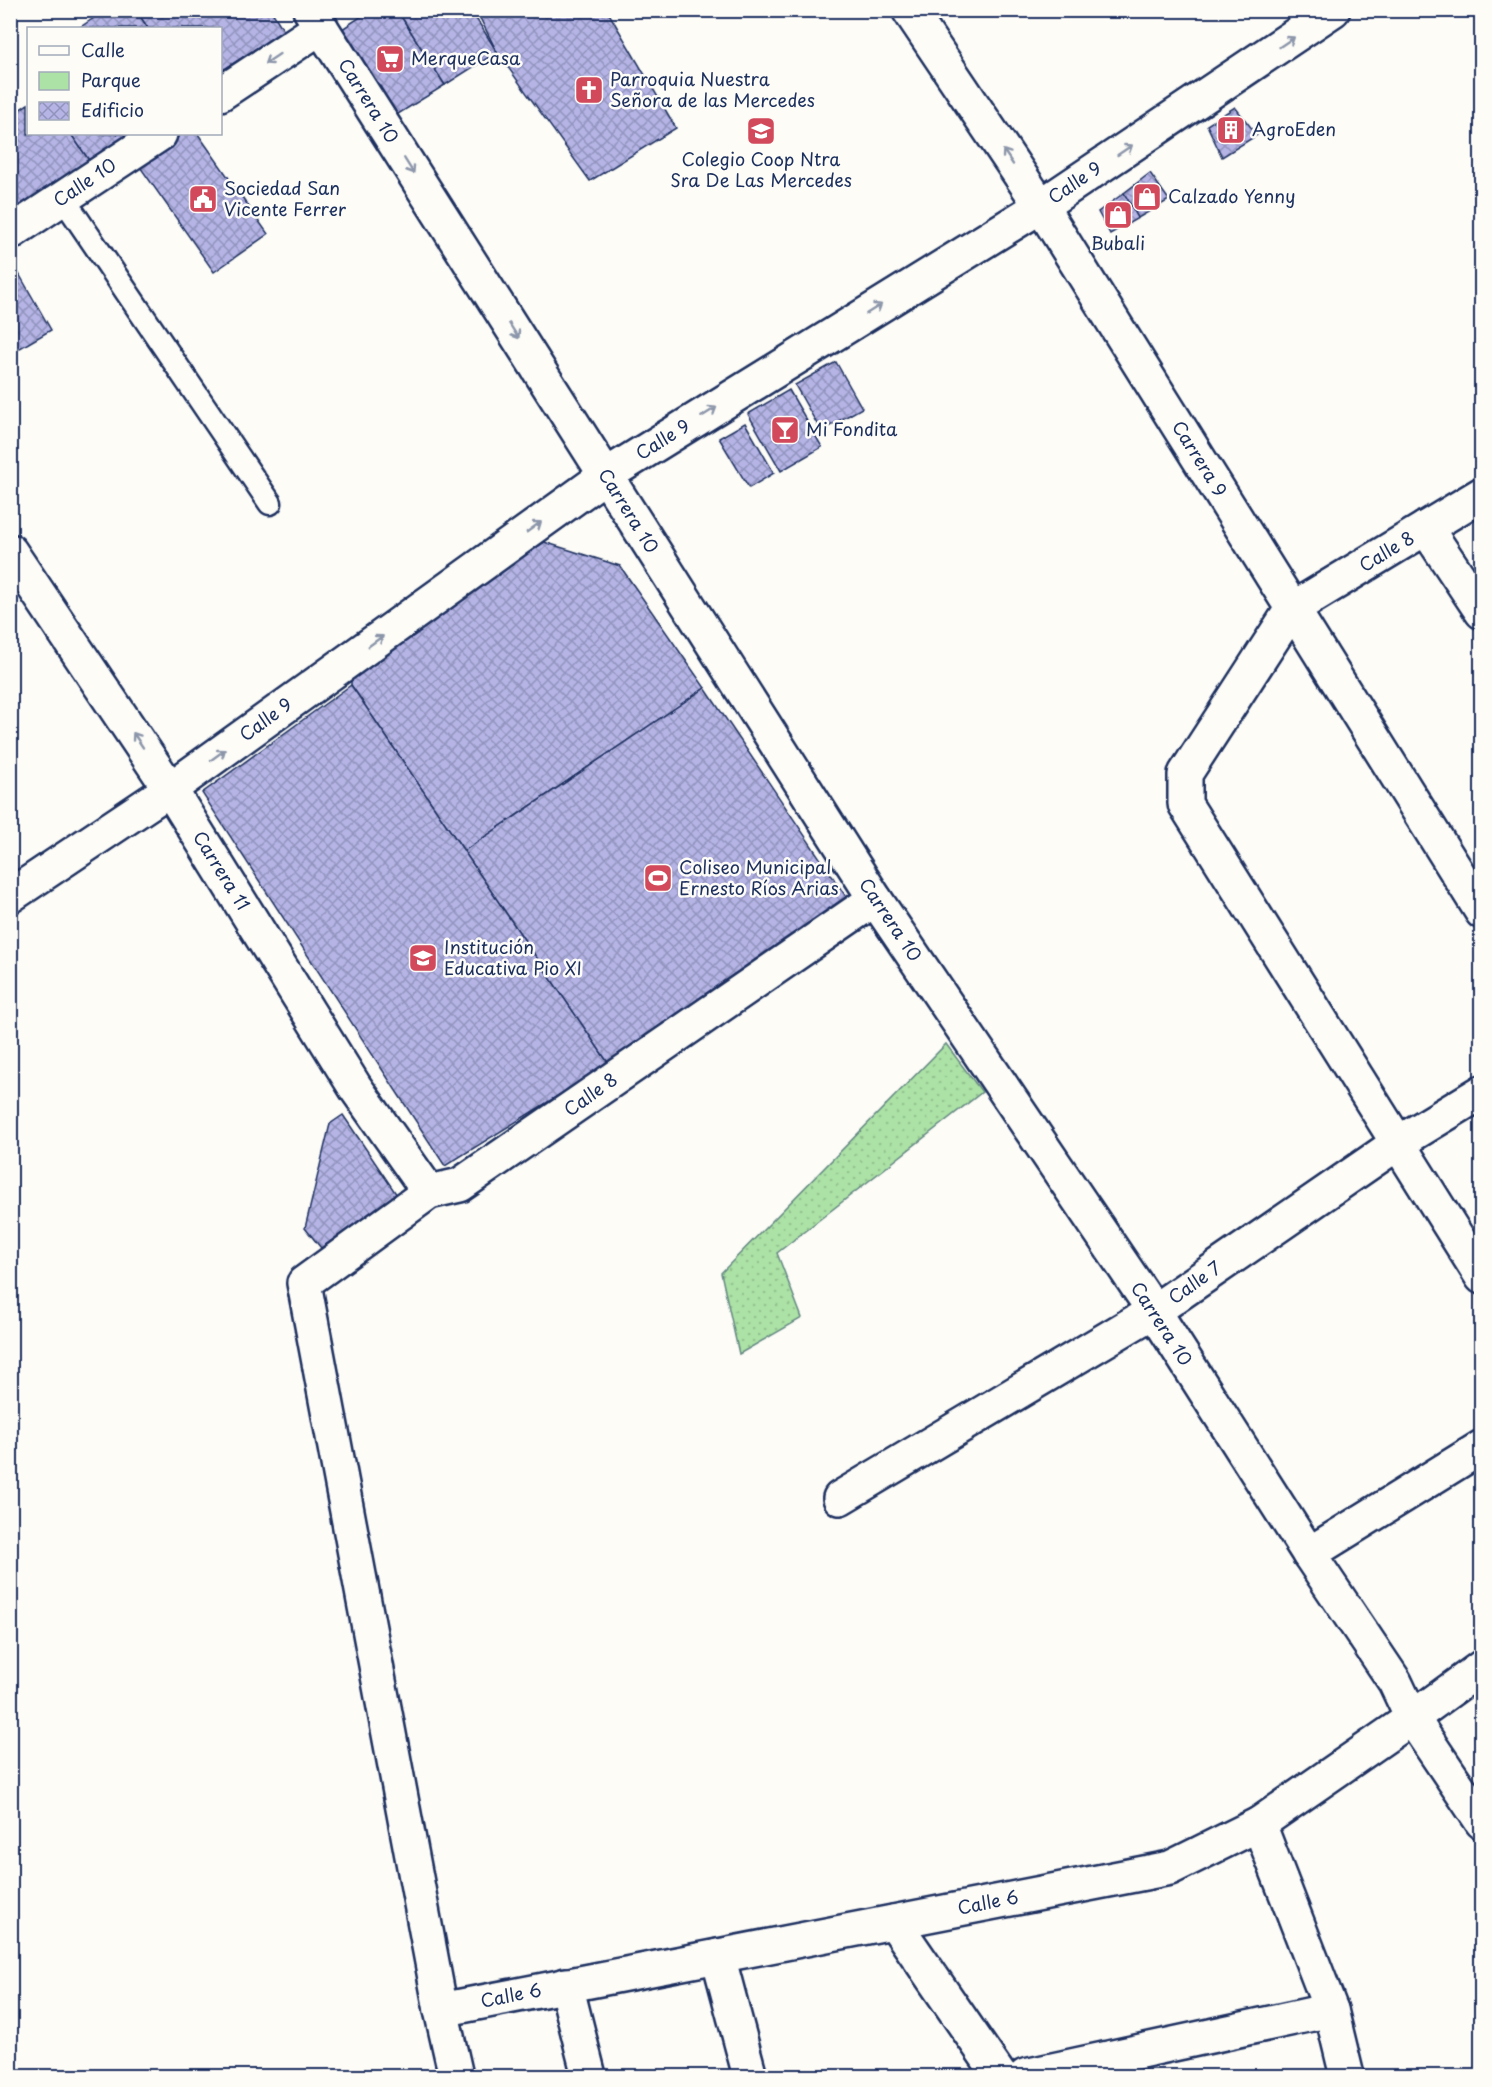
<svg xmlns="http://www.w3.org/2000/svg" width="1492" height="2087" viewBox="0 0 1492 2087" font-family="'Playpen Sans',sans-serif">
	<defs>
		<pattern id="green-dots" width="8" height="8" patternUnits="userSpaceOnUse" patternTransform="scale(1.5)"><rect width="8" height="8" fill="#ace2a5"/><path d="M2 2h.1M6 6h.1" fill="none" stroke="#93c290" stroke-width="1.8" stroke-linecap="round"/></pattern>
		<pattern id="building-cross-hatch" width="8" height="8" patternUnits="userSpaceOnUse" patternTransform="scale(1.5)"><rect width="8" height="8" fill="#b5b4e5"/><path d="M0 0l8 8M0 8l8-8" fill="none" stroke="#9293bd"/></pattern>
	</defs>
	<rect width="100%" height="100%" fill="#fdfcf7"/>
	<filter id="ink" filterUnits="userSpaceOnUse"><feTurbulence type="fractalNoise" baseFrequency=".0167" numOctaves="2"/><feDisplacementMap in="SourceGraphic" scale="12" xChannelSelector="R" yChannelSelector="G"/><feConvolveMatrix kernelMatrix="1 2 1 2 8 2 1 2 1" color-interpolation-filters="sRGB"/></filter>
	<g filter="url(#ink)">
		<!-- green -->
		<polygon fill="url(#green-dots)" stroke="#648882" stroke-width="1.5" points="946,1044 982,1092 777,1253 802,1318 739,1354 721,1273"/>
		<!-- building -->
		<g fill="url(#building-cross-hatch)" stroke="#1b2f5e" stroke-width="1.5">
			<polygon points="106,10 136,10 148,28 79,28"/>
			<polygon points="136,10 271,10 284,31 220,72 220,28 148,28"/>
			<polygon points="371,10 397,10 445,85 390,119 336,33"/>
			<polygon points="397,10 471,10 497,52 445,85"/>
			<polygon points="476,10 607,10 676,128 590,181 497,52"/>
			<polygon points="28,104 28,134 71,134 91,163 10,216 10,116"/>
			<polygon points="1235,107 1257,135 1222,157 1207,125"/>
			<polygon points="71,134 134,134 91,163"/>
			<polygon points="182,134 198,134 268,234 214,272 138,164"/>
			<polygon points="1150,173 1169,200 1138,218 1124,193"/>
			<polygon points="1124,193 1138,218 1110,234 1098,212"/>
			<polygon points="18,272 51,330 15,351 10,344 10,276"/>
			<polygon points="836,362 862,408 821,431 795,385"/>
			<polygon points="789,390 822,447 781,471 748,414"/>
			<polygon points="745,423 774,473 749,488 719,438"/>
			<polygon points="544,542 620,566 705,688 464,851 351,685 351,670"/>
			<polygon points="351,685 609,1064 445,1166 202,793"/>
			<polygon points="705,688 851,904 609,1064 464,851"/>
			<polygon points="343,1115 399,1198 321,1248 305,1228 330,1124"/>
		</g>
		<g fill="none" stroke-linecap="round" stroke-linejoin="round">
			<!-- service casing -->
			<g stroke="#1b2f5e" stroke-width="27">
				<polyline id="service" points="63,198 270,503"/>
			</g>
			<!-- pedestrian casing -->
			<g stroke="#1b2f5e" stroke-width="38">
				<g id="pedestrian">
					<polyline points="718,1956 750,2076"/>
					<polyline points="566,1985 589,2076"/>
				</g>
			</g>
			<!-- minor casing -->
			<g stroke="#1b2f5e" stroke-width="38">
				<g id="minor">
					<polyline points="310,10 875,899 1154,1311 1309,1554 1395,1682 1412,1718 1482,1822"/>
					<polyline points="220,94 321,27"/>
					<polyline points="10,233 160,134"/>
					<polyline points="1482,494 1292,609 1185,774 1185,804 1482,1277"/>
					<polyline points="1426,528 1482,612"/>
					<polyline points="10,551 170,789 355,1087 429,1192"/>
					<polyline points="10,896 170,789 605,476 1041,206 1482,912"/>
					<polyline points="840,1498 1154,1311 1398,1143 1482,1092"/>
					<polyline points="1309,1554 1482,1447"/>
					<polyline points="1259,1824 1331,2010 1347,2076"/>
					<polyline points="894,1922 1000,2076"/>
					<polyline points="441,2010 1170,1868 1259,1824 1412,1718 1482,1667"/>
					<polyline points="456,2076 441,2010 304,1283 429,1192 460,1185 875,899"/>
					<polyline points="1025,2076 1331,2010"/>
				</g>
			</g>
			<!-- secondary casing -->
			<g stroke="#1b2f5e" stroke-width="38">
				<polyline id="secondary" points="909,10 1041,206 1333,10"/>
			</g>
			<!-- service -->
			<use href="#service" stroke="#fdfcf7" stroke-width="22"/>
			<!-- pedestrian -->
			<use href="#pedestrian" stroke="#fdfcf7" stroke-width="33"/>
			<!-- minor -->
			<use href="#minor" stroke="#fdfcf7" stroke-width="33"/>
			<!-- secondary -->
			<use href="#secondary" stroke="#fdfcf7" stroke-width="33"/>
		</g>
		<!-- one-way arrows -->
		<defs><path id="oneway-shaft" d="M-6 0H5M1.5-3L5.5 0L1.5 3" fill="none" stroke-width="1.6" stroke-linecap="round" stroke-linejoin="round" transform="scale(1.5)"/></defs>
		<g stroke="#8c96aa">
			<use href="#oneway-shaft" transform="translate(1287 42) rotate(-34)"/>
			<use href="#oneway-shaft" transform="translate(272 59) rotate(146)"/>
			<use href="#oneway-shaft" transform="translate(1125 150) rotate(-34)"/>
			<use href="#oneway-shaft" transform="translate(1008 157) rotate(-124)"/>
			<use href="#oneway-shaft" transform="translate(409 166) rotate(58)"/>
			<use href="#oneway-shaft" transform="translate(874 309) rotate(-32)"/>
			<use href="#oneway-shaft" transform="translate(514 331) rotate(58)"/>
			<use href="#oneway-shaft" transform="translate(709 412) rotate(-32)"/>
			<use href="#oneway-shaft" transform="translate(534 527) rotate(-36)"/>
			<use href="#oneway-shaft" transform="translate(376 641) rotate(-36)"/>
			<use href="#oneway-shaft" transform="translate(138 740) rotate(-124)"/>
			<use href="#oneway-shaft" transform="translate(218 755) rotate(-36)"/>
		</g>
	</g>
	<!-- icons -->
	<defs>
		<g id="supermarket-square" transform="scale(1.5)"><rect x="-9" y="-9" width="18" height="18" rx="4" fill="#d1495b" stroke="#fdfcf7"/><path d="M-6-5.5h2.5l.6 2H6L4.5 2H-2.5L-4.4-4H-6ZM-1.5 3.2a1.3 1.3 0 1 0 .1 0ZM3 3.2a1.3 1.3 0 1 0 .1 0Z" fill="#fff"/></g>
		<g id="church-square" transform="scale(1.5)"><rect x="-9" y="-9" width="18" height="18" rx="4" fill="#d1495b" stroke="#fdfcf7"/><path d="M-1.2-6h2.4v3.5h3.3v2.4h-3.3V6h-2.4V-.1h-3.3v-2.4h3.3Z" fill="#fff"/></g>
		<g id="building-square" transform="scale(1.5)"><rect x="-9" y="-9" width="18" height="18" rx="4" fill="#d1495b" stroke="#fdfcf7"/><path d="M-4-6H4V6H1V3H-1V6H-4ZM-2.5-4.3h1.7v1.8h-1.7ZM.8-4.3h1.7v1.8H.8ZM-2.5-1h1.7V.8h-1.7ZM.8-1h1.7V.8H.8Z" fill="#fff"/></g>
		<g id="school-square" transform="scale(1.5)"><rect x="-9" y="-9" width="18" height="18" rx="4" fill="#d1495b" stroke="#fdfcf7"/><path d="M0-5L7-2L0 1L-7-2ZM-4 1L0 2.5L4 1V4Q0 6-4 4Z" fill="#fff"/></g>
		<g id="shop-square" transform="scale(1.5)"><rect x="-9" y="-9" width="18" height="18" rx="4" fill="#d1495b" stroke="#fdfcf7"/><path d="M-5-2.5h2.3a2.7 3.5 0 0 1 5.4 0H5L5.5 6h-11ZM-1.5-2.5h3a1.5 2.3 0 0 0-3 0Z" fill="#fff"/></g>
		<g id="civic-square" transform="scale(1.5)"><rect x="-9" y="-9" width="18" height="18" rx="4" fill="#d1495b" stroke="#fdfcf7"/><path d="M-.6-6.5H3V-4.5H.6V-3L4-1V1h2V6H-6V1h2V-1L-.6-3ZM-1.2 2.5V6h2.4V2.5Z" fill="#fff"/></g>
		<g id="bar-square" transform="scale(1.5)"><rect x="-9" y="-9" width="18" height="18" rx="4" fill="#d1495b" stroke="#fdfcf7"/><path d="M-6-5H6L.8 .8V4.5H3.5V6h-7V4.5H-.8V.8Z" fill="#fff"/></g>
		<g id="stadium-square" transform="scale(1.5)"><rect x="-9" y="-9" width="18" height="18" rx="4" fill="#d1495b" stroke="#fdfcf7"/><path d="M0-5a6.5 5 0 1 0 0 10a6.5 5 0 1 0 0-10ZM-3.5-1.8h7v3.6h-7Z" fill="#fff"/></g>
	</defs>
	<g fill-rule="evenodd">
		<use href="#supermarket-square" x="390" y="59"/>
		<use href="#church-square" x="589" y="90"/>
		<use href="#building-square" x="1231" y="130"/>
		<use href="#school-square" x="761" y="131"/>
		<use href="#shop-square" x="1147" y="197"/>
		<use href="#civic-square" x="203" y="199"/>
		<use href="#shop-square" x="1118" y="215"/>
		<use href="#bar-square" x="785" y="430"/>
		<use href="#stadium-square" x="658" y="878"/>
		<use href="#school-square" x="423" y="958"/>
	</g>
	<g text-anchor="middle" stroke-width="5" stroke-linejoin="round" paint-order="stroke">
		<!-- poi labels -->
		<g font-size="18" fill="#1b2f5e" stroke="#fdfcf7" text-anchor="start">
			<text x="411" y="65">MerqueCasa</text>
			<text x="610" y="86">Parroquia Nuestra<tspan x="610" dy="21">Señora de las Mercedes</tspan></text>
			<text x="1252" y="136">AgroEden</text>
			<text x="761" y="166" text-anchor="middle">Colegio Coop Ntra<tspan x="761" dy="21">Sra De Las Mercedes</tspan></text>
			<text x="224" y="195">Sociedad San<tspan x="224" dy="21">Vicente Ferrer</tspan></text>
			<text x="1168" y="203">Calzado Yenny</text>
			<text x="1118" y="250" text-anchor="middle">Bubali</text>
			<text x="806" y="436">Mi Fondita</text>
			<text x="679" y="874">Coliseo Municipal<tspan x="679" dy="21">Ernesto Ríos Arias</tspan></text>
			<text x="444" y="954">Institución<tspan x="444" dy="21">Educativa Pio XI</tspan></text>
		</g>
		<!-- street labels -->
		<g font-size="18" fill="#1b2f5e" stroke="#fdfcf7">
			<text transform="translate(368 101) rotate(58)" y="6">Carrera 10</text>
			<text transform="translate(85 183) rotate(-34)" y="6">Calle 10</text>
			<text transform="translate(1075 183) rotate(-34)" y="6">Calle 9</text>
			<text transform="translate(663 440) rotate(-32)" y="6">Calle 9</text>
			<text transform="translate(1199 459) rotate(58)" y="6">Carrera 9</text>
			<text transform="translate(628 511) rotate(58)" y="6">Carrera 10</text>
			<text transform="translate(1387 552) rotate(-31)" y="6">Calle 8</text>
			<text transform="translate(266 720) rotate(-36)" y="6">Calle 9</text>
			<text transform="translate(221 871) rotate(58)" y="6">Carrera 11</text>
			<text transform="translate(890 920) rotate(56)" y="6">Carrera 10</text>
			<text transform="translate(591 1095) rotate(-35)" y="6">Calle 8</text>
			<text transform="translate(1195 1283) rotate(-35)" y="6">Calle 7</text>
			<text transform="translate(1161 1324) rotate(57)" y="6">Carrera 10</text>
			<text transform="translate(988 1903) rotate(-11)" y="6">Calle 6</text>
			<text transform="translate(511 1996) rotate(-11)" y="6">Calle 6</text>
		</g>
	</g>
	<!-- margin -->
	<rect width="1492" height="2087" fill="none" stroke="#fdfcf7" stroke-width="36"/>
	<rect x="18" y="18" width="1456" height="2051" fill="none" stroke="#1b2f5e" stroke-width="2" filter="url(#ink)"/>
	<!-- legend -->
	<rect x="27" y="27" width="195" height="108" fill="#fdfcf7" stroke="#a3aaba" stroke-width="1.5"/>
	<rect x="39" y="46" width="30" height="9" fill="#fdfcf7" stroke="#a3aaba" stroke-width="1.5"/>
	<text x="81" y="57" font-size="18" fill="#1b2f5e">Calle</text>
	<rect x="39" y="72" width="30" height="18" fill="#ace2a5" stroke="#a3aaba" stroke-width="1.5"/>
	<text x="81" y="87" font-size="18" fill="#1b2f5e">Parque</text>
	<rect x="39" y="102" width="30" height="18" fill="url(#building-cross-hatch)" stroke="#a3aaba" stroke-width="1.5"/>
	<text x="81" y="117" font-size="18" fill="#1b2f5e">Edificio</text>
</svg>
